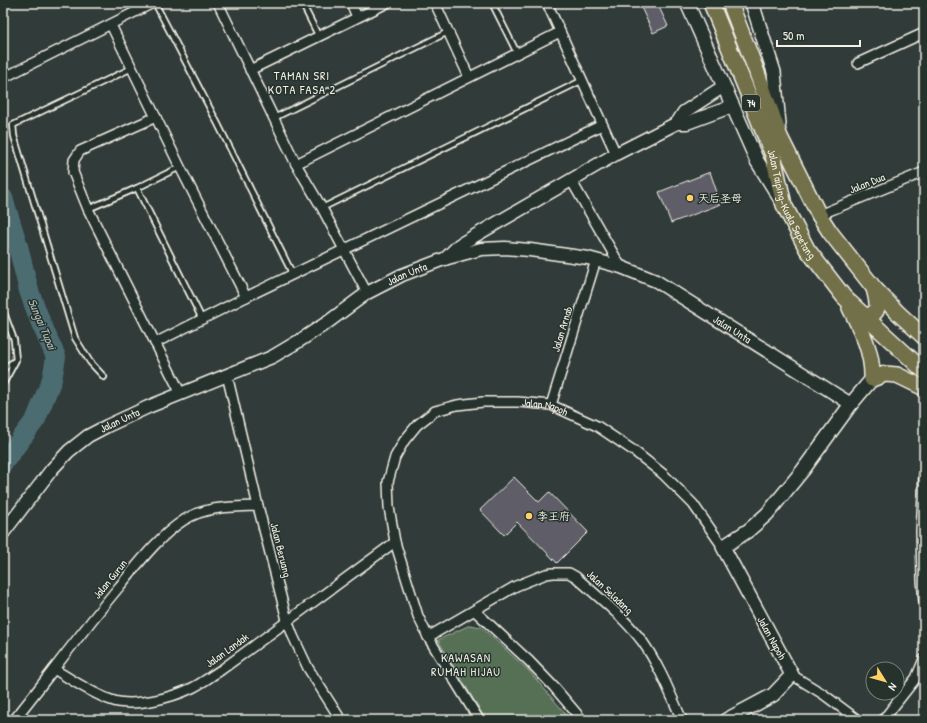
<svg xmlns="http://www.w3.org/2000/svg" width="927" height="723" viewBox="0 0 927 723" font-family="'Patrick Hand','LXGW WenKai TC',sans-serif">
	<rect width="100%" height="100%" fill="#313b39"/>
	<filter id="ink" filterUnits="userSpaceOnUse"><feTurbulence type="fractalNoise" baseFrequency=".025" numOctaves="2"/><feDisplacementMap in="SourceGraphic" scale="8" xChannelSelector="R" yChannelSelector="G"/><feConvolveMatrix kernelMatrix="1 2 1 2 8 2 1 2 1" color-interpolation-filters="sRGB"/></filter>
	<g filter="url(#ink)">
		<!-- green -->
		<polygon fill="#546f55" stroke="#a4b09e" points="470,625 481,627 528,670 571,720 486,720 438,640"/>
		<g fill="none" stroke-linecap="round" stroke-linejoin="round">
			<!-- river -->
			<polyline stroke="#4b6d72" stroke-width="20" points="3,198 18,246 29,291 41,323 56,357 52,379 36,419 3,463"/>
		</g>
		<!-- building -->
		<g fill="#5e5d68" stroke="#f4f1e8">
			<polygon points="639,3 657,3 668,26 653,33"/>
			<polygon points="710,172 721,204 671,223 659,192"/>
			<polygon points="514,477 539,502 549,492 588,532 557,563 517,522 504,535 480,510"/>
		</g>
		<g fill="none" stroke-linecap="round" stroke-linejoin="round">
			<!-- service casing -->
			<g stroke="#f4f1e8" stroke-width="8">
				<g id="service">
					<polyline points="155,3 218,124 293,275"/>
					<polyline points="302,3 319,37"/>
					<polyline points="492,3 517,53"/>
					<polyline points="274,118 448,32"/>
					<polyline points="137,188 202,319"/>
					<polyline points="322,208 583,80"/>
					<polyline points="88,209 137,188 180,167"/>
					<polyline points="3,310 14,340 16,360 3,369"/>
					<polyline points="104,377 90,362 75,338 14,136 13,125 132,68"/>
					<polyline points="3,384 15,362"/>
				</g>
			</g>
			<!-- minor casing -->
			<g stroke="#f4f1e8" stroke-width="12">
				<g id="minor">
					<polyline points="218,3 296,164 322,208 367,293"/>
					<polyline points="351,3 357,17"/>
					<polyline points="435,3 469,77"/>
					<polyline points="547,3 616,154"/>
					<polyline points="111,25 180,167 246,297"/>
					<polyline points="858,63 924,33"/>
					<polyline points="250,70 387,3"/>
					<polyline points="3,78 153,3"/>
					<polyline points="156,117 80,151 74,160 73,172 88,209 181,394"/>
					<polyline points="296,164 560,32"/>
					<polyline points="571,180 621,267"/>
					<polyline points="819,215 924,172"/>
					<polyline points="155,343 246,297 602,125"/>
					<polyline points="227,375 258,506 287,620 293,636 308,668 341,720"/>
					<polyline points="551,405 596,260"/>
					<polyline points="924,475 921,531 922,580 924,602"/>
					<polyline points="475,611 529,661 554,687 582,720"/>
					<path d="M428,637L516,586L546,574L553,573H569L576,577C599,598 623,616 642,641C659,665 670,693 682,720"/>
					<path d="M54,669C72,680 91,693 111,700C133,708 171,698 192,688C202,683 211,676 221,670L395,542"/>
					<polyline points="792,675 823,694 858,720"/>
					<path d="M14,720C49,676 83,630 119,587C138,564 159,536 184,520C206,506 233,507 258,506"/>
					<path id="s1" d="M479,720L428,637L418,616L395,542L389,507L388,482L395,457L404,441L417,425L435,411L457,405L483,402H518L551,405L597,426L634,451L663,474L693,504L723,547"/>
					<polyline points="883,720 916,678 924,659"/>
				</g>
			</g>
			<!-- tertiary casing -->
			<g stroke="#f4f1e8" stroke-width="15">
				<g id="tertiary">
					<polyline points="677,123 684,112 724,86"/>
					<polyline points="445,259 459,245 616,154 677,123 687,123 733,106"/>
					<path id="s2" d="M3,533L52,469L69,451L88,436L107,426L148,407L272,357L299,341L328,322L367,293L402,275L444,259L481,249L505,248L530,250L588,258L621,267L656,281L851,404"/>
				</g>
			</g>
			<!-- secondary casing -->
			<g stroke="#f4f1e8" stroke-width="16">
				<g id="secondary">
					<polyline points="687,3 757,161 781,200"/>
					<polyline points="752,3 774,72 779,124"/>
					<polyline points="726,720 773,695 792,675 723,547 749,530 767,514 803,470 851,404 872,379"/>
				</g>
			</g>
			<!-- primary casing -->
			<g stroke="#f4f1e8" stroke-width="18">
				<g id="primary">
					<path id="s3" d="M711,3L773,155L784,205L807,249L844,297L924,371"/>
					<polyline points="730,3 756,70 780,137 819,215 830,232 874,288 897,312 924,337"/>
					<path d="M850,308C862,331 873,353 872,379L885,374L897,375L924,388"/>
					<path d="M862,315C883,317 877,302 874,288"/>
				</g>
			</g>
			<!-- service -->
			<use href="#service" stroke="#26332d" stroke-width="4.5"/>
			<!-- minor -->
			<use href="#minor" stroke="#26332d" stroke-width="9"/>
			<!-- tertiary -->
			<use href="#tertiary" stroke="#26332d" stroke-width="12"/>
			<!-- secondary -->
			<use href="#secondary" stroke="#26332d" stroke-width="13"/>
			<!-- primary -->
			<use href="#primary" stroke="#71704a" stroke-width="15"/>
		</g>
	</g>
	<!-- markers -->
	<g fill="#ffd166" stroke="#26332d" stroke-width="1.5">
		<circle cx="690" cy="198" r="4"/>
		<circle cx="529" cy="516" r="4"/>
	</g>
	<g text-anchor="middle" stroke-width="3" stroke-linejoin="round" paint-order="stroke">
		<!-- shield labels -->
		<rect fill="#26332d" stroke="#b6b8b0" stroke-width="1" x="742" y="95" width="18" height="16" rx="3"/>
		<g font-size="10" font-weight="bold" fill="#f4f1e8">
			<text x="751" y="107">74</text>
		</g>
		<!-- street labels -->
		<g font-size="11" fill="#f4f1e8" stroke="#26332d">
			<text transform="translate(867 183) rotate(-22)" y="4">Jalan Dua</text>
			<text dy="4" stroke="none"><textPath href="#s3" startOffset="217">Jalan Taiping-Kuala Sepetang</textPath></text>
			<text dy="4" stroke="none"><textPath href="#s2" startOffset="489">Jalan Unta</textPath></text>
			<text transform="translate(562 329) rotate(-73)" y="4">Jalan Arnab</text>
			<text dy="4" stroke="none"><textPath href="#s2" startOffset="837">Jalan Unta</textPath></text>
			<text dy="4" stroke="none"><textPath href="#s1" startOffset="458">Jalan Napoh</textPath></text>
			<text dy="4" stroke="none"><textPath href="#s2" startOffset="165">Jalan Unta</textPath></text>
			<text transform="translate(281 550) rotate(76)" y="4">Jalan Beruang</text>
			<text transform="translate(110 579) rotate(-51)" y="4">Jalan Gurun</text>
			<text transform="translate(610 592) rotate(43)" y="4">Jalan Seladang</text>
			<text transform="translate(772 638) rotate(61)" y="4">Jalan Napoh</text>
			<text transform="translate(227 650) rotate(-36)" y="4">Jalan Landak</text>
		</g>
		<!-- poi labels -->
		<g font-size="11" fill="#f4f1e8" stroke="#26332d" text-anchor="start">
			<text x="698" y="202">天后圣母</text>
			<text x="537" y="520">李王府</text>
		</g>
		<!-- neighbourhood labels -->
		<g font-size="12" letter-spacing="1" fill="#f4f1e8" stroke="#26332d">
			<text x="302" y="80">TAMAN SRI<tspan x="302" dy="14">KOTA FASA 2</tspan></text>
			<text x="466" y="662">KAWASAN<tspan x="466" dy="14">RUMAH HIJAU</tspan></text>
		</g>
		<!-- water labels -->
		<g font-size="12" font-style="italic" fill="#b0bcb9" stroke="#26332d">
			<text transform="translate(42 324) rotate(67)" y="4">Sungai Tupai</text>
		</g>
	</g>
	<!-- margin -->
	<rect width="927" height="723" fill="none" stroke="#26332d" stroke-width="16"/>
	<rect x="8" y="8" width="911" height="707" fill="none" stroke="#f4f1e8" stroke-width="1.5" filter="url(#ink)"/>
	<!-- north arrow -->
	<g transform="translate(885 681) rotate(127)"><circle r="19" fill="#26332d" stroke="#787f78"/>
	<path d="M0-3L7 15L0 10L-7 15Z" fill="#ffd166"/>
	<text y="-6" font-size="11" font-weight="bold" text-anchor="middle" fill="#f4f1e8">N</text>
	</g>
	<!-- scale -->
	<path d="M777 40v6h83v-6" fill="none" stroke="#f4f1e8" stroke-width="2"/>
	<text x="783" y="40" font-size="12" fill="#f4f1e8" stroke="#26332d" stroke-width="3" paint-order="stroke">50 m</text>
</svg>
